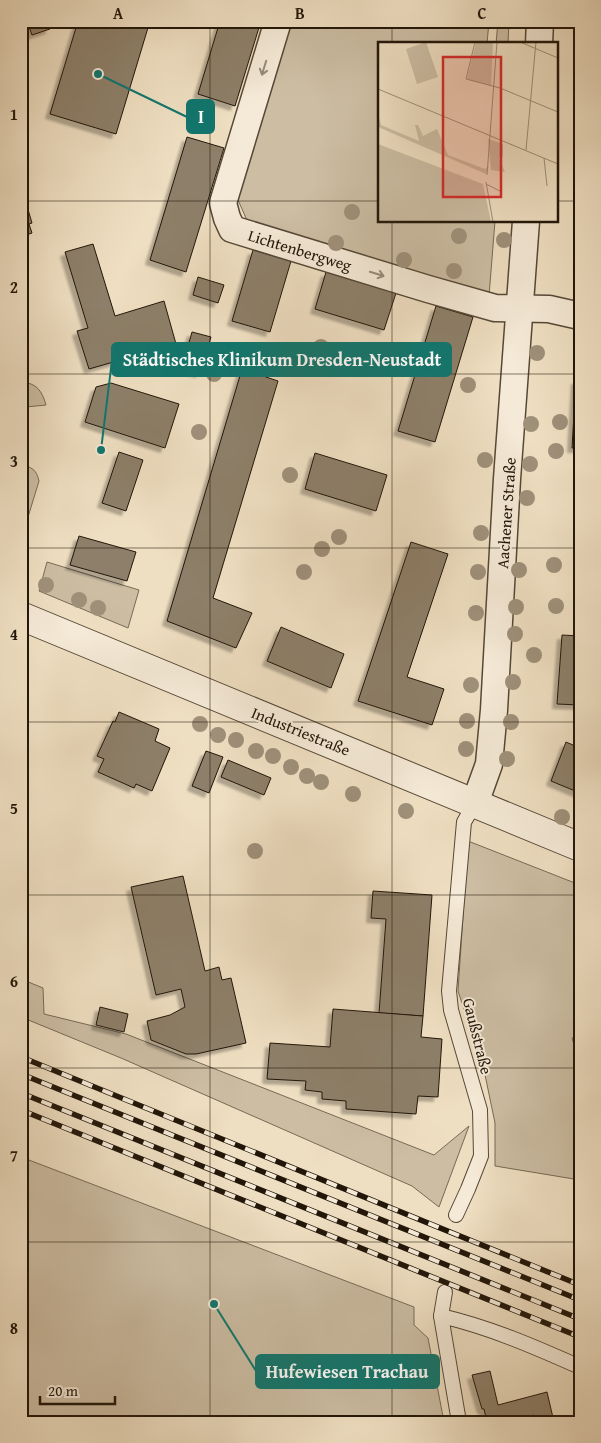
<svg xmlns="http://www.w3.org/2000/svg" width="601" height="1443" viewBox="0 0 601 1443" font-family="'Gentium Book Plus',serif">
	<defs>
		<filter id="shadow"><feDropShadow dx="-4.5" dy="4.5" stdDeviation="1" flood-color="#0004"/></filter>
	</defs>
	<rect width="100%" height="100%" fill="#efdfc2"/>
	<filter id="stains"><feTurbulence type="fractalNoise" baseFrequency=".004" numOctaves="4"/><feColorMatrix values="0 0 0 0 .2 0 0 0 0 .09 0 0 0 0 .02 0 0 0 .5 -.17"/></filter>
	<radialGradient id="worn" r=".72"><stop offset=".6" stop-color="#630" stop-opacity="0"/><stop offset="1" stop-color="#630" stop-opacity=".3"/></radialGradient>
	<!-- green -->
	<g fill="#ccbda3" stroke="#776a56">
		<polygon points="285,21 489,21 487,44 380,44 380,221 495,221 489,296 250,227 234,191"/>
		<polygon points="498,21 509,21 508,44 496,44"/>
		<path d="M21,382C37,383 42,391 46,405L26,407L21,410Z"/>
		<path d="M21,463C32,469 36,468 39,481L21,540Z"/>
		<polygon points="47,562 139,590 128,628 39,591"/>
		<polygon points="468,841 580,885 580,1036 572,1038 580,1066 580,1180 495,1166 495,1123 484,1070 458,991"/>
		<polygon points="21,979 43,988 44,1014 126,1034 434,1155 469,1126 439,1207 412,1186 121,1058 21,1017"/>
		<polygon points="21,1157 414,1307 414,1325 428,1338 444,1422 21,1422"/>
	</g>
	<!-- building -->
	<g fill="#8d7f69" stroke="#221609" filter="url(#shadow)">
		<polygon points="21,21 48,21 50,29 32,35 28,24 21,27"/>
		<polygon points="78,21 150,21 116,134 50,114"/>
		<polygon points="220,21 261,21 235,106 198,94"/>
		<polygon points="187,137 224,148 186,272 150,260"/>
		<polygon points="24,196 32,223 29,224 32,233 21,237 21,197"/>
		<polygon points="93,244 115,316 164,301 176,344 89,369 77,331 88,328 65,252"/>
		<polygon points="253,250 291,261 270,332 232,321"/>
		<polygon points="326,272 396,293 384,330 315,309"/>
		<polygon points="198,277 224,285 218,303 193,295"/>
		<polygon points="436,306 473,317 435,442 398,431"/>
		<polygon points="192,332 211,337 200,373 182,367"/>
		<polygon points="242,369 278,381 213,598 252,613 236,648 167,621"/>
		<polygon points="576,380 580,380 580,448 572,448"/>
		<polygon points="111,383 179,404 165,448 85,422 96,387"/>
		<polygon points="119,452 143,460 126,511 102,503"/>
		<polygon points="315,453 387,475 376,511 305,489"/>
		<polygon points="79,536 136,552 127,581 70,565"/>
		<polygon points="411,542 448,554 407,677 444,689 432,725 358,701"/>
		<polygon points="281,627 344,654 331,688 267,661"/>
		<polygon points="562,635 580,636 580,705 557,704"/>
		<polygon points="119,712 159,729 155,741 170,748 152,791 136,784 134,788 98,772 104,759 97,756 113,721 115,722"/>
		<polygon points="566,742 580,748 580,793 551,781"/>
		<polygon points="206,751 223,757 209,793 192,786"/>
		<polygon points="228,760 271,778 264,795 221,777"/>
		<polygon points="183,876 205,971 219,967 222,980 231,978 246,1043 196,1054 186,1054 151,1040 147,1021 170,1015 185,1007 181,989 156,995 131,887"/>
		<polygon points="373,891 432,895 423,1016 379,1013 386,919 371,918"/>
		<polygon points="100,1007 128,1014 124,1032 96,1025"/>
		<polygon points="333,1009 423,1016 421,1037 442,1039 438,1097 418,1096 416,1114 346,1109 346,1101 322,1099 322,1092 305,1090 306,1081 267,1079 270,1043 330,1047"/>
		<polygon points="490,1371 498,1405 547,1392 554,1422 536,1422 534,1415 510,1422 487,1422 484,1409 482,1409 472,1375"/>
	</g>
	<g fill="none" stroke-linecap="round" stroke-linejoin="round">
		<!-- service casing -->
		<g stroke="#554837" stroke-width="16">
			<g id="service">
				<polyline points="456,1215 468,1189 481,1156 480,1110 451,1010 449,991 464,822 475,803"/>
				<polyline points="445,1292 441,1316 459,1422"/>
				<path d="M441,1316C489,1327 535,1347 580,1367"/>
			</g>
		</g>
		<!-- minor casing -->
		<g stroke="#554837" stroke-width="29">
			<g id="minor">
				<polyline points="278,21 223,203 227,218 232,229 428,289 495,308 549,309 580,316"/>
				<polyline points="539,44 540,21"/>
				<polyline points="475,803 489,764 494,710 507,479 526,221"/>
			</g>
		</g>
		<!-- tertiary casing -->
		<g stroke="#554837" stroke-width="30">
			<polyline id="tertiary" points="21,616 580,847"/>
		</g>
		<!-- service -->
		<use href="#service" stroke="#f5ead7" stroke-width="14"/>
		<!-- minor -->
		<use href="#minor" stroke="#f5ead7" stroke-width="26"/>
		<!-- tertiary -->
		<use href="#tertiary" stroke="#f5ead7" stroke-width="28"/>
		<!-- rail casing -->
		<g stroke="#221609" stroke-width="5.5">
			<g id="rail">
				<polyline points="21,1057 580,1285"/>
				<polyline points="21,1074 580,1300"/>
				<polyline points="21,1093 580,1319"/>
				<polyline points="21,1110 580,1337"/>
			</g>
		</g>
		<!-- rail -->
		<use href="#rail" stroke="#f5ead7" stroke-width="4" stroke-dasharray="11" stroke-linecap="butt"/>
	</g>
	<!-- trees -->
	<g fill="#9f907a">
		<circle cx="352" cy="212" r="8"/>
		<circle cx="459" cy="236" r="8"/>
		<circle cx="504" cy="240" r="8"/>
		<circle cx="336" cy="243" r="8"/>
		<circle cx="404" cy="260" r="8"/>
		<circle cx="454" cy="271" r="8"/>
		<circle cx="321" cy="347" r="8"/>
		<circle cx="537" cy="353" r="8"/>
		<circle cx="214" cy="374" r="8"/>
		<circle cx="468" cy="385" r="8"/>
		<circle cx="560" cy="422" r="8"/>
		<circle cx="531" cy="424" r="8"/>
		<circle cx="199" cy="432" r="8"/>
		<circle cx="556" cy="451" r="8"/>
		<circle cx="485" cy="460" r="8"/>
		<circle cx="530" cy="464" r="8"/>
		<circle cx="290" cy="475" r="8"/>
		<circle cx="527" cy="498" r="8"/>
		<circle cx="481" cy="533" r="8"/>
		<circle cx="339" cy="537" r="8"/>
		<circle cx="322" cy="549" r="8"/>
		<circle cx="554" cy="565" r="8"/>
		<circle cx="519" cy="570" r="8"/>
		<circle cx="304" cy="572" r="8"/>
		<circle cx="478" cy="572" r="8"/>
		<circle cx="46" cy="585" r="8"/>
		<circle cx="79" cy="600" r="8"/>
		<circle cx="556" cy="606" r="8"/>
		<circle cx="516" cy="607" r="8"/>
		<circle cx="98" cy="608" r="8"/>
		<circle cx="476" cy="613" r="8"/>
		<circle cx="515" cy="634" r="8"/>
		<circle cx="534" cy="655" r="8"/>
		<circle cx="513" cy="682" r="8"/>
		<circle cx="471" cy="685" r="8"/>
		<circle cx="467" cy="721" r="8"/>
		<circle cx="511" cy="722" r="8"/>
		<circle cx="200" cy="724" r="8"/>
		<circle cx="218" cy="735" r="8"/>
		<circle cx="236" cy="740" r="8"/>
		<circle cx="466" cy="749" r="8"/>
		<circle cx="256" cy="751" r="8"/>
		<circle cx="273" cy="756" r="8"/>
		<circle cx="507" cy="759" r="8"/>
		<circle cx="291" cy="767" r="8"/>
		<circle cx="307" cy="776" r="8"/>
		<circle cx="321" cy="782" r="8"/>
		<circle cx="353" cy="794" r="8"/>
		<circle cx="406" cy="811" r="8"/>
		<circle cx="562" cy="817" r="8"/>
		<circle cx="255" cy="851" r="8"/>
	</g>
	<!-- one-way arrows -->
	<defs><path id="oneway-shaft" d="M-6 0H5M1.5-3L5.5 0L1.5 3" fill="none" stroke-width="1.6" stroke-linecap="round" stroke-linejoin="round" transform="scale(1.25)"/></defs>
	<g stroke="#968b7a">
		<use href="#oneway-shaft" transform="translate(264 68) rotate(107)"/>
		<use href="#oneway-shaft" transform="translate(377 274) rotate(17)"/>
	</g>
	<!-- grid -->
	<path fill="none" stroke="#221609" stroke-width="1" stroke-opacity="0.55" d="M210,21V1422M392,21V44M21,201H380M557,201H580M392,221V1422M21,374H580M21,548H580M21,722H580M21,895H580M21,1068H580M21,1242H580"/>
	<g text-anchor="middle" stroke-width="4" stroke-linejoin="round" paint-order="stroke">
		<!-- street labels -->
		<g font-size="16" fill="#221609" stroke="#f5ead7">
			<text transform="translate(300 250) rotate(17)" y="6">Lichtenbergweg</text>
			<text transform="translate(506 513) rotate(-86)" y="6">Aachener Straße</text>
			<text transform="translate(301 731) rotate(22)" y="6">Industriestraße</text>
			<text transform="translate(478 1036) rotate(76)" y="6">Gaußstraße</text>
		</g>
	</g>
	<!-- overview -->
	<g transform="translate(378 42)">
		<rect width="180" height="180" fill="#efdfc2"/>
		<path d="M48,0L60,35L39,42L28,7ZM98,0H115L113,44L89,37ZM0,72L3,83L41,99L37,83H40L45,94L59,87L70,113L107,127L111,124L108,132L0,85ZM110,97L125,102V114L121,116L127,130L113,128ZM0,102L105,142L113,180H0Z" fill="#ccbda3"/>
		<path fill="none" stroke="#9d8f78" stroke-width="1" d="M97,0L88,37L122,46L180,70M142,0L180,16M0,47L180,122M148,108L158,0M166,116L169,144M109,133L119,0M108,140L115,180M108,142L124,150"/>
		<path fill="#d62828" fill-opacity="0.15" stroke="#d62828" stroke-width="2.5" d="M65,15H123V155H65Z"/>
		<rect width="180" height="180" fill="none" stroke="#221609" stroke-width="2.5"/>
	</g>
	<!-- callouts -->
	<path fill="none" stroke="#0f766e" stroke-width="2" d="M98 74L187 117M101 450L112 360M214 1304L256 1371"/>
	<g fill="#0f766e" stroke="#f5ead7" stroke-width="2">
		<circle cx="98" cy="74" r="5"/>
		<circle cx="101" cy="450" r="5"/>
		<circle cx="214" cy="1304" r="5"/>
	</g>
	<g fill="#0f766e" stroke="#0f766e" stroke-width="2">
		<rect x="187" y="100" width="27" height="33" rx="5"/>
		<rect x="112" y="343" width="339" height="33" rx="5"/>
		<rect x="256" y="1355" width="183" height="33" rx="5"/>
	</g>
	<g font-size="18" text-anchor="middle" font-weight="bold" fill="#fff">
		<text x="201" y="123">I</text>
		<text x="282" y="366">Städtisches Klinikum Dresden-Neustadt</text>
		<text x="347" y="1378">Hufewiesen Trachau</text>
	</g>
	<!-- margin -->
	<rect width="601" height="1443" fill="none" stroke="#efdfc2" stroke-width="55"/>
	<!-- scale -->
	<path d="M40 1396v8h75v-8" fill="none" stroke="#221609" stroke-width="2.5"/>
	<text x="48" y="1396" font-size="15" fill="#221609" stroke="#f5ead7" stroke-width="4" paint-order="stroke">20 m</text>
	<rect x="28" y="28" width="546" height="1388" fill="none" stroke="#221609" stroke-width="2"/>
	<g font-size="16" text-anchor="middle" font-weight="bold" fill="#221609">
		<text x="118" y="19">A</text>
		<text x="300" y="19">B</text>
		<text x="482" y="19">C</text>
		<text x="14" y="120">1</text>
		<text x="14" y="293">2</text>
		<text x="14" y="467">3</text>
		<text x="14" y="640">4</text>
		<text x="14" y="814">5</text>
		<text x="14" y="987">6</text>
		<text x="14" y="1161">7</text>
		<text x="14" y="1334">8</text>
	</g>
	<rect width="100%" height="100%" filter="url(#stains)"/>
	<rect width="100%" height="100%" fill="url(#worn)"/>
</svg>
